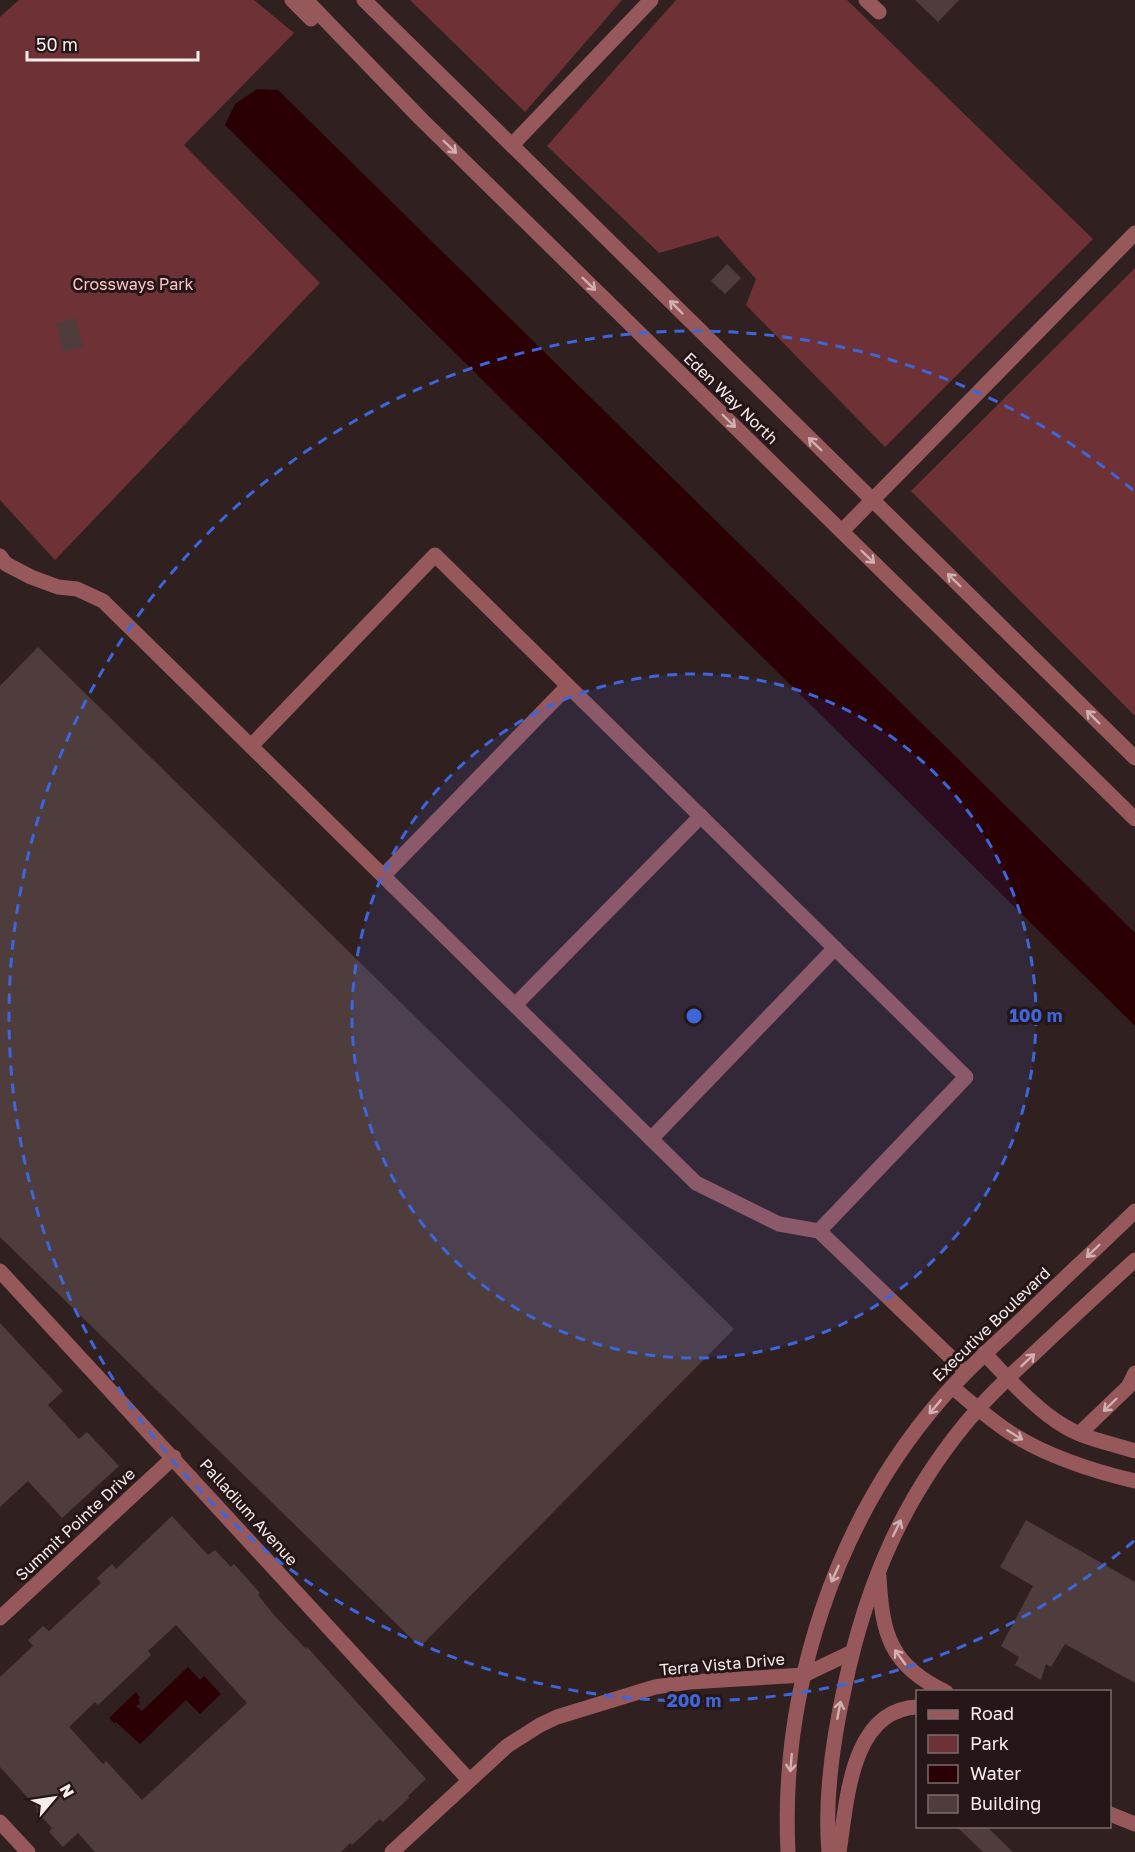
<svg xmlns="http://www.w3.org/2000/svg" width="1135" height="1852" viewBox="0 0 1135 1852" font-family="'Golos Text',sans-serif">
	<rect width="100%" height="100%" fill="#302020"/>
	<!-- green -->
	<g fill="#6e3236">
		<polygon points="19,0 254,0 294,33 184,145 320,283 55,560 0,500 0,17"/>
		<polygon points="410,0 622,0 525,112"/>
		<polygon points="676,0 847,0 1093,239 885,447 746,305 756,279 718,236 659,253 547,146"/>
		<polygon points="1135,268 1135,714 1134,715 911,491"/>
	</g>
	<!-- water -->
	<g fill="#2a0005">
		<polygon points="257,89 278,90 1135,933 1135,1026 225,125 235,104"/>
		<polygon points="188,1667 200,1680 204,1676 221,1694 200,1714 186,1700 140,1744 116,1722 114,1723 109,1718 136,1692 140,1697 138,1700 140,1703 136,1706 142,1711"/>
	</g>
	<!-- building -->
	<g fill="#4f3d3d" fill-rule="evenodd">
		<polygon points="915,0 959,0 938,22"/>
		<polygon points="727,264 741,278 725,294 711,281"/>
		<polygon points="76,318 83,347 63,352 56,323"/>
		<polygon points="38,647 734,1329 420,1647 0,1237 0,686"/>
		<polygon points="0,1323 63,1391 48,1405 79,1439 87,1432 119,1466 62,1518 28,1481 0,1507"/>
		<path d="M172,1516L208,1555L215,1550L231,1567L234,1564L260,1593L258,1595L274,1615L306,1649L307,1647L426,1779L408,1796L409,1798L383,1822L380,1819L352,1845L350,1843L341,1852H95L78,1833L63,1847L49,1832L52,1828L36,1811L38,1809L0,1767V1677L33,1646L28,1640L43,1626L49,1631L101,1583L97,1578L112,1564L116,1569ZM176,1625L247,1703L142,1800L106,1761L103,1764L69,1727L95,1702L98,1705L151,1655L148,1651Z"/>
		<polygon points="1026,1520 1135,1582 1135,1683 1065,1644 1051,1667 1046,1664 1041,1680 1015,1665 1019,1657 1001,1646 1033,1586 1000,1567"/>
		<polygon points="957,1827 987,1827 1013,1852 983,1852"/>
	</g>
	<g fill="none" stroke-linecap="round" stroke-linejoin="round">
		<!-- minor -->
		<g stroke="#97585b" stroke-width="15">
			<polyline points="292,0 311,19"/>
			<polyline points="306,0 421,119 1135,819"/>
			<polyline points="364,0 1135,758"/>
			<polyline points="866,0 879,12"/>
			<polyline points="512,145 651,0"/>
			<polyline points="842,531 1135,233"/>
			<polyline points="0,556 6,564 31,577 58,587 77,589 103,601 696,1183 779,1224 819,1231 966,1372"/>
			<polyline points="251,746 435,555 966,1077 819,1231"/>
			<polyline points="383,876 568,686"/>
			<polyline points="515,1005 701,816"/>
			<polyline points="651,1139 835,948"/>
			<polyline points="0,1271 469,1780"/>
			<path d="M984,1353C1007,1377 1035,1409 1064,1426C1085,1439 1111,1443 1135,1451"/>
			<path d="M952,1387C972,1403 992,1422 1014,1435C1051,1458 1093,1471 1135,1481"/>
			<polyline points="1080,1433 1128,1387 1135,1373"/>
			<path d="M879,1576C882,1634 890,1666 946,1692"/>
			<polyline points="0,1618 174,1457"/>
			<polyline points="1110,1814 1135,1824"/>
			<polyline points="0,1822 28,1852"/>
			<polyline points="392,1852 507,1746 540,1725 557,1717 655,1687 689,1682 804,1675 852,1652"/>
			<path d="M788,1852C780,1690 835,1521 942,1398C966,1370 993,1346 1020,1321C1058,1284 1097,1248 1135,1211"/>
			<path d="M829,1852C824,1797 833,1739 845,1685C867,1581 906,1491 977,1410C997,1387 1020,1367 1042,1346C1073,1317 1104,1288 1135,1260"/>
			<path d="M839,1852C847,1803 850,1709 918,1707"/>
		</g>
	</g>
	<!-- one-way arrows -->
	<defs><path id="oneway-shaft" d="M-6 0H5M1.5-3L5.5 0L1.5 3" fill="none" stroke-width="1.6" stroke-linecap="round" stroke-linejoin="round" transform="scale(1.5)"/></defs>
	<g stroke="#d1b1b2">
		<use href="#oneway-shaft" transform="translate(450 147) rotate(44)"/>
		<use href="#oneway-shaft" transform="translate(589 284) rotate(44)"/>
		<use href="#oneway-shaft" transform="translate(676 307) rotate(-135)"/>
		<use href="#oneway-shaft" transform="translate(729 421) rotate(44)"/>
		<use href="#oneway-shaft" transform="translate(815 444) rotate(-136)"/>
		<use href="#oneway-shaft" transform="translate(868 557) rotate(44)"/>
		<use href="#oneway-shaft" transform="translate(954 580) rotate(-136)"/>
		<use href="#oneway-shaft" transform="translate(1093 717) rotate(-135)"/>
		<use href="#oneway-shaft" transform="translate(1093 1251) rotate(136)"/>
		<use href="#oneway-shaft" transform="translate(1028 1360) rotate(-43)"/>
		<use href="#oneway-shaft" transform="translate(1110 1405) rotate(136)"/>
		<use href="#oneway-shaft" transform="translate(935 1407) rotate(130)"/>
		<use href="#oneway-shaft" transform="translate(1015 1435) rotate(32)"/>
		<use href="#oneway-shaft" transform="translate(897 1528) rotate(-64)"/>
		<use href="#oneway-shaft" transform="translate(835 1574) rotate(114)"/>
		<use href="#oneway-shaft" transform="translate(900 1657) rotate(-126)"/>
		<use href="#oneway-shaft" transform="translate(839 1710) rotate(-79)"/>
		<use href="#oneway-shaft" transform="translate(791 1763) rotate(95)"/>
	</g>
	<!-- distance rings -->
	<circle cx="694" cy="1016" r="342" fill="#3e66db" fill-opacity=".12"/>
	<g fill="none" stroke="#3e66db" stroke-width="3" stroke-dasharray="10 8">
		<circle cx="694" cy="1016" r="342"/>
		<path d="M1134 1541A685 685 0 1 1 1134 491"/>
	</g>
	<g text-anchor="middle" stroke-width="6" stroke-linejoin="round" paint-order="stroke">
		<!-- park labels -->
		<g font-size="16" fill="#fac4c5" stroke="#261617">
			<text x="133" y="290">Crossways Park</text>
		</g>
		<!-- street labels -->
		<g font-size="16" fill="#f7ecec" stroke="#261617">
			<text transform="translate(731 398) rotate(44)" y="6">Eden Way North</text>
			<text transform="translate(991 1324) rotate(-44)" y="6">Executive Boulevard</text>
			<text transform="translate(249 1512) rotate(48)" y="6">Palladium Avenue</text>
			<text transform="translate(75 1524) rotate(-43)" y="6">Summit Pointe Drive</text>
			<text transform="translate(722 1664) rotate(-5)" y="6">Terra Vista Drive</text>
		</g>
	</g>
	<circle cx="694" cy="1016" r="9" fill="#3e66db" stroke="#261617" stroke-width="3"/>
	<g font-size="18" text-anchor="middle" font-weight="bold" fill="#3e66db" stroke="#261617" stroke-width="6" stroke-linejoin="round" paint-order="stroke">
		<text x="1036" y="1022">100 m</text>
		<text x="694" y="1707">200 m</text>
	</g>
	<!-- legend -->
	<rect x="916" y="1690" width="195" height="138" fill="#261617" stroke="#7a6c6c" stroke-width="1.5"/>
	<rect x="928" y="1710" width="30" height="9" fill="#97585b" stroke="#7a6c6c" stroke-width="1.5"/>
	<text x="970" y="1720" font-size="18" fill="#f7ecec">Road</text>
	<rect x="928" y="1735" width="30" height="18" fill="#6e3236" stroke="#7a6c6c" stroke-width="1.5"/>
	<text x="970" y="1750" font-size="18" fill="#f7ecec">Park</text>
	<rect x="928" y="1765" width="30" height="18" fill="#2a0005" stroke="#7a6c6c" stroke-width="1.5"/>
	<text x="970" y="1780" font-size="18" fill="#f7ecec">Water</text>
	<rect x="928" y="1795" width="30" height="18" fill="#4f3d3d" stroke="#7a6c6c" stroke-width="1.5"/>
	<text x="970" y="1810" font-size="18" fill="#f7ecec">Building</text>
	<!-- north arrow -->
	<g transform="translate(54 1798) rotate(61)" stroke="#261617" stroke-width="4.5" paint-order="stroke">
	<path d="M0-4.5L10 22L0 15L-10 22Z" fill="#f7ecec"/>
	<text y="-9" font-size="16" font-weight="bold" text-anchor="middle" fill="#f7ecec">N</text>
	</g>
	<!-- scale -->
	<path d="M27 51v9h171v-9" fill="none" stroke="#f7ecec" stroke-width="3"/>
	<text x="36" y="51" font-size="18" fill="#f7ecec" stroke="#261617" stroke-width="4.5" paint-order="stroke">50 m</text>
</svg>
